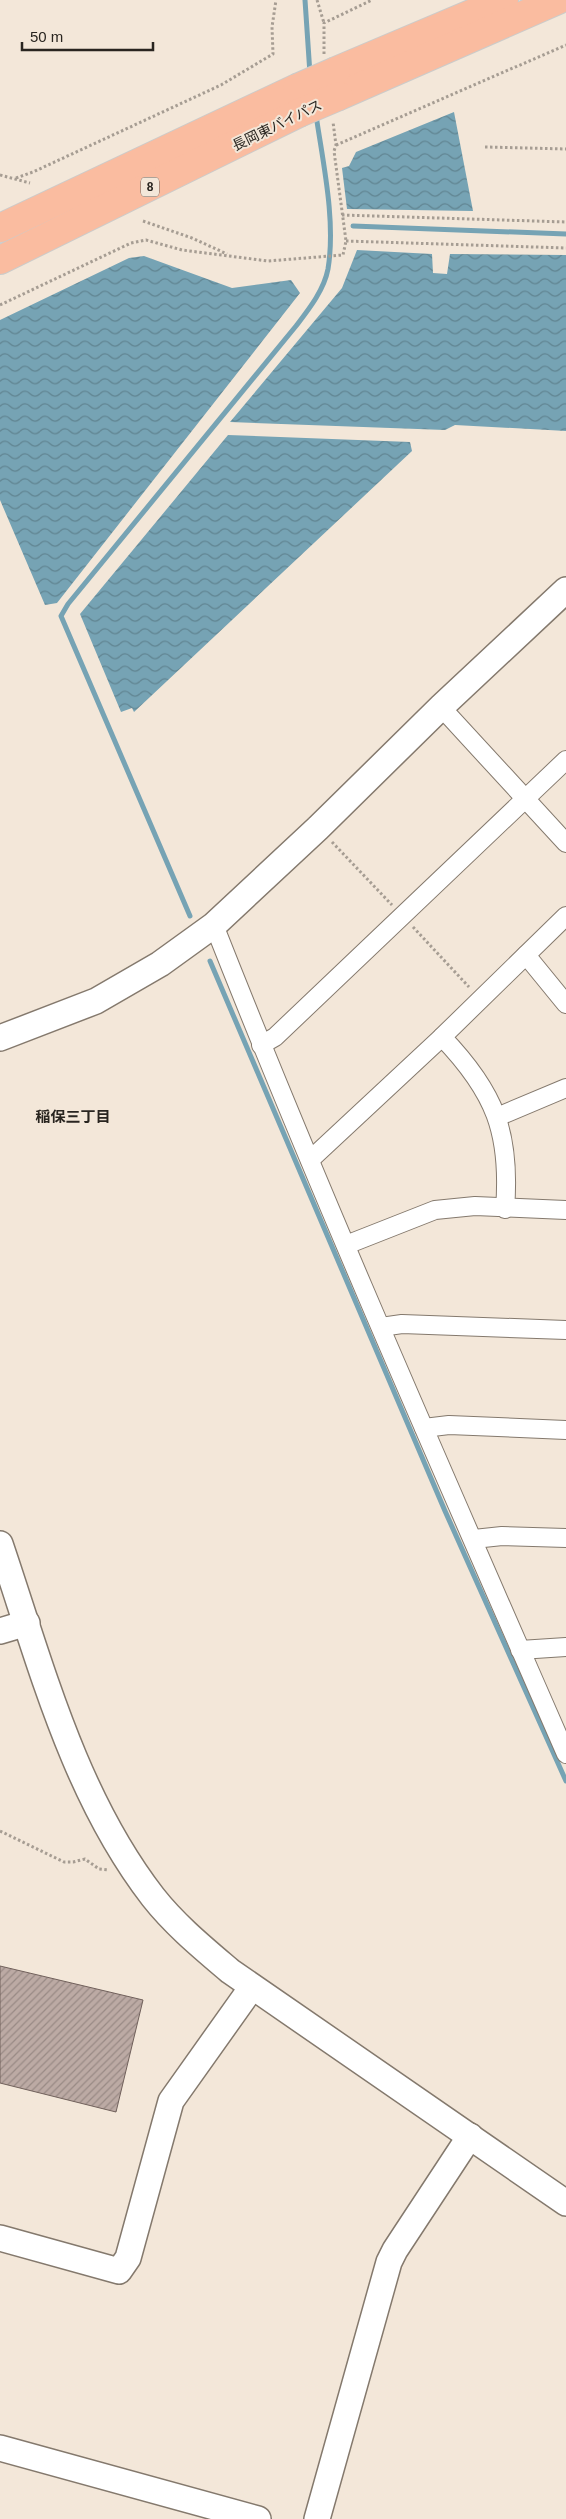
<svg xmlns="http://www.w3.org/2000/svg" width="566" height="2519" viewBox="0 0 566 2519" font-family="Helvetica,'Noto Sans JP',sans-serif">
	<defs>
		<pattern id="water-waves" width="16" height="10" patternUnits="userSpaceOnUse" patternTransform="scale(1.25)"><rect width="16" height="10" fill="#76a3b4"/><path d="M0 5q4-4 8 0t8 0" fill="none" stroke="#618592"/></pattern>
		<pattern id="building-hatch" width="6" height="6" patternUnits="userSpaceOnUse" patternTransform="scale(1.25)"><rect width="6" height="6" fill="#bcaaa4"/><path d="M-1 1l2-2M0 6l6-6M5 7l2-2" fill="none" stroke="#998a85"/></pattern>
	</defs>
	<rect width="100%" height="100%" fill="#f3e7d9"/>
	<!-- water -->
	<g fill="url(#water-waves)">
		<polygon points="454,112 473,211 347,209 342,168 349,166 356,152"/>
		<polygon points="357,250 432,254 433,273 447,274 450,254 566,255 566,431 455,425 445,430 230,422 342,288"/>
		<polygon points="144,256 232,288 291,280 300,293 57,603 45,605 0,500 0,320 129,258"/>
		<polygon points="228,435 410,442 412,451 134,712 132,708 121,712 80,614"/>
	</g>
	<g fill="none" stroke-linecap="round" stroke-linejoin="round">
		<!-- stream -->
		<g stroke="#76a3b4" stroke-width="5">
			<polyline points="305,0 310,74"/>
			<polyline points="353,226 566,234"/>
			<path d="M190,916L61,616L68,604L296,326C309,309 324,290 328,269C336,221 323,163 316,115"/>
			<polyline points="210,961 445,1511 566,1781"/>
		</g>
	</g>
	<!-- building -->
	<polygon fill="url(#building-hatch)" stroke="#70605b" points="0,1966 143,2000 116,2112 0,2083"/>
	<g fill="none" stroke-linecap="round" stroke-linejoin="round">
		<!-- street casing -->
		<g stroke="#84796d" stroke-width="20">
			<g id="street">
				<polyline points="441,707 566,843"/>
				<path d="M214,925C324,1204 446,1479 566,1754"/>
				<polyline points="526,955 566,1004"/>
				<path d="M442,1037C495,1092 511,1133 505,1209"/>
				<polyline points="261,1045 275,1037 566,760"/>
				<polyline points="497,1117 566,1088"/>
				<polyline points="310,1160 442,1037 566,916"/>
				<polyline points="346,1245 435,1210 475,1206 566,1210"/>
				<polyline points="381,1327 402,1324 566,1330"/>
				<polyline points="424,1428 449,1425 566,1430"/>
				<polyline points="474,1539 502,1536 566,1538"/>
				<polyline points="520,1650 566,1647"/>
			</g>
		</g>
		<!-- secondary casing -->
		<g stroke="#84796d" stroke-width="28">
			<g id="secondary">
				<polyline points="0,1038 96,1001 160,964 214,925 318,828 441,707 566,590"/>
				<path d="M0,1544C41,1665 74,1795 153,1897C175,1925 203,1948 230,1971L566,2203"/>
				<polyline points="0,1631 27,1623"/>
				<polyline points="0,2238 119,2271 128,2258 171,2101 252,1987"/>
				<polyline points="0,2448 258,2519"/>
				<polyline points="317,2519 389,2262 395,2250 470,2136"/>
			</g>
		</g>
		<!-- highway casing -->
		<g stroke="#cccbc9" stroke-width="30">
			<g id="highway">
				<polyline points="336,71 504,0"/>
				<polyline points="339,96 558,0"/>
				<polyline points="0,228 297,88"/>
				<polyline points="0,260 299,113"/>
			</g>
		</g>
		<!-- path -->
		<g stroke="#a69d93" stroke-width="3" stroke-dasharray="2.5 2.5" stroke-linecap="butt">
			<polyline points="317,0 324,23"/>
			<polyline points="324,54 324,23 372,0"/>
			<polyline points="336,145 566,45"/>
			<polyline points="485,147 566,149"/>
			<polyline points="0,175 30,183"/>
			<polyline points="16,178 33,172 221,85 273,54 272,27 276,0"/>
			<polyline points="342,215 566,222"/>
			<polyline points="143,221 192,238 227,254"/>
			<polyline points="346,241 566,248"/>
			<polyline points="0,305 131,243 146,240 182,250 268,261 343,255 346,241 334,151 336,145 333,122"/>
			<polyline points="332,842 392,905"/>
			<polyline points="413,927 469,987"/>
			<polyline points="0,1831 64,1862 73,1862 85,1859 99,1869 109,1870"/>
		</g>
		<!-- street -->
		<use href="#street" stroke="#fff" stroke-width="18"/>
		<!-- secondary -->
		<use href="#secondary" stroke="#fff" stroke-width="25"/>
		<!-- highway -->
		<use href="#highway" stroke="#fabca0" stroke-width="28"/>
		<!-- highway-bridge casing -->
		<g stroke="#cccbc9" stroke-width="30" stroke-linecap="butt">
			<g id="highway-bridge">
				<polyline points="297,88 336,71"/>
				<polyline points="299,113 339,96"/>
			</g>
		</g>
		<!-- highway-bridge -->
		<use href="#highway-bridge" stroke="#fabca0" stroke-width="28"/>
	</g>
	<g text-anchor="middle" stroke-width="4" stroke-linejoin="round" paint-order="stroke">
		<!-- shield labels -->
		<rect fill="#f3e7d9" stroke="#665f58" stroke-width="1" x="141" y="177.5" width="18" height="19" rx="4"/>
		<g font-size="12" font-weight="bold" fill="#292520">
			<text x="150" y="191">8</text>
		</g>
		<!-- street labels -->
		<g font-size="14" fill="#292520" stroke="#f3e7d9">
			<text transform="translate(277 125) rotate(-26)" y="5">長岡東バイパス</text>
		</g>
		<!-- neighbourhood labels -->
		<g font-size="15" font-weight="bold" fill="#292520" stroke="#f3e7d9">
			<text x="73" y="1122">稲保三丁目</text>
		</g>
	</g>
	<!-- scale -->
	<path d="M22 42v8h131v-8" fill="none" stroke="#292520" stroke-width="2.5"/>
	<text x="30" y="42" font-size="15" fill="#292520" stroke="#f3e7d9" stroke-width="4" paint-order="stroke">50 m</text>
</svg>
